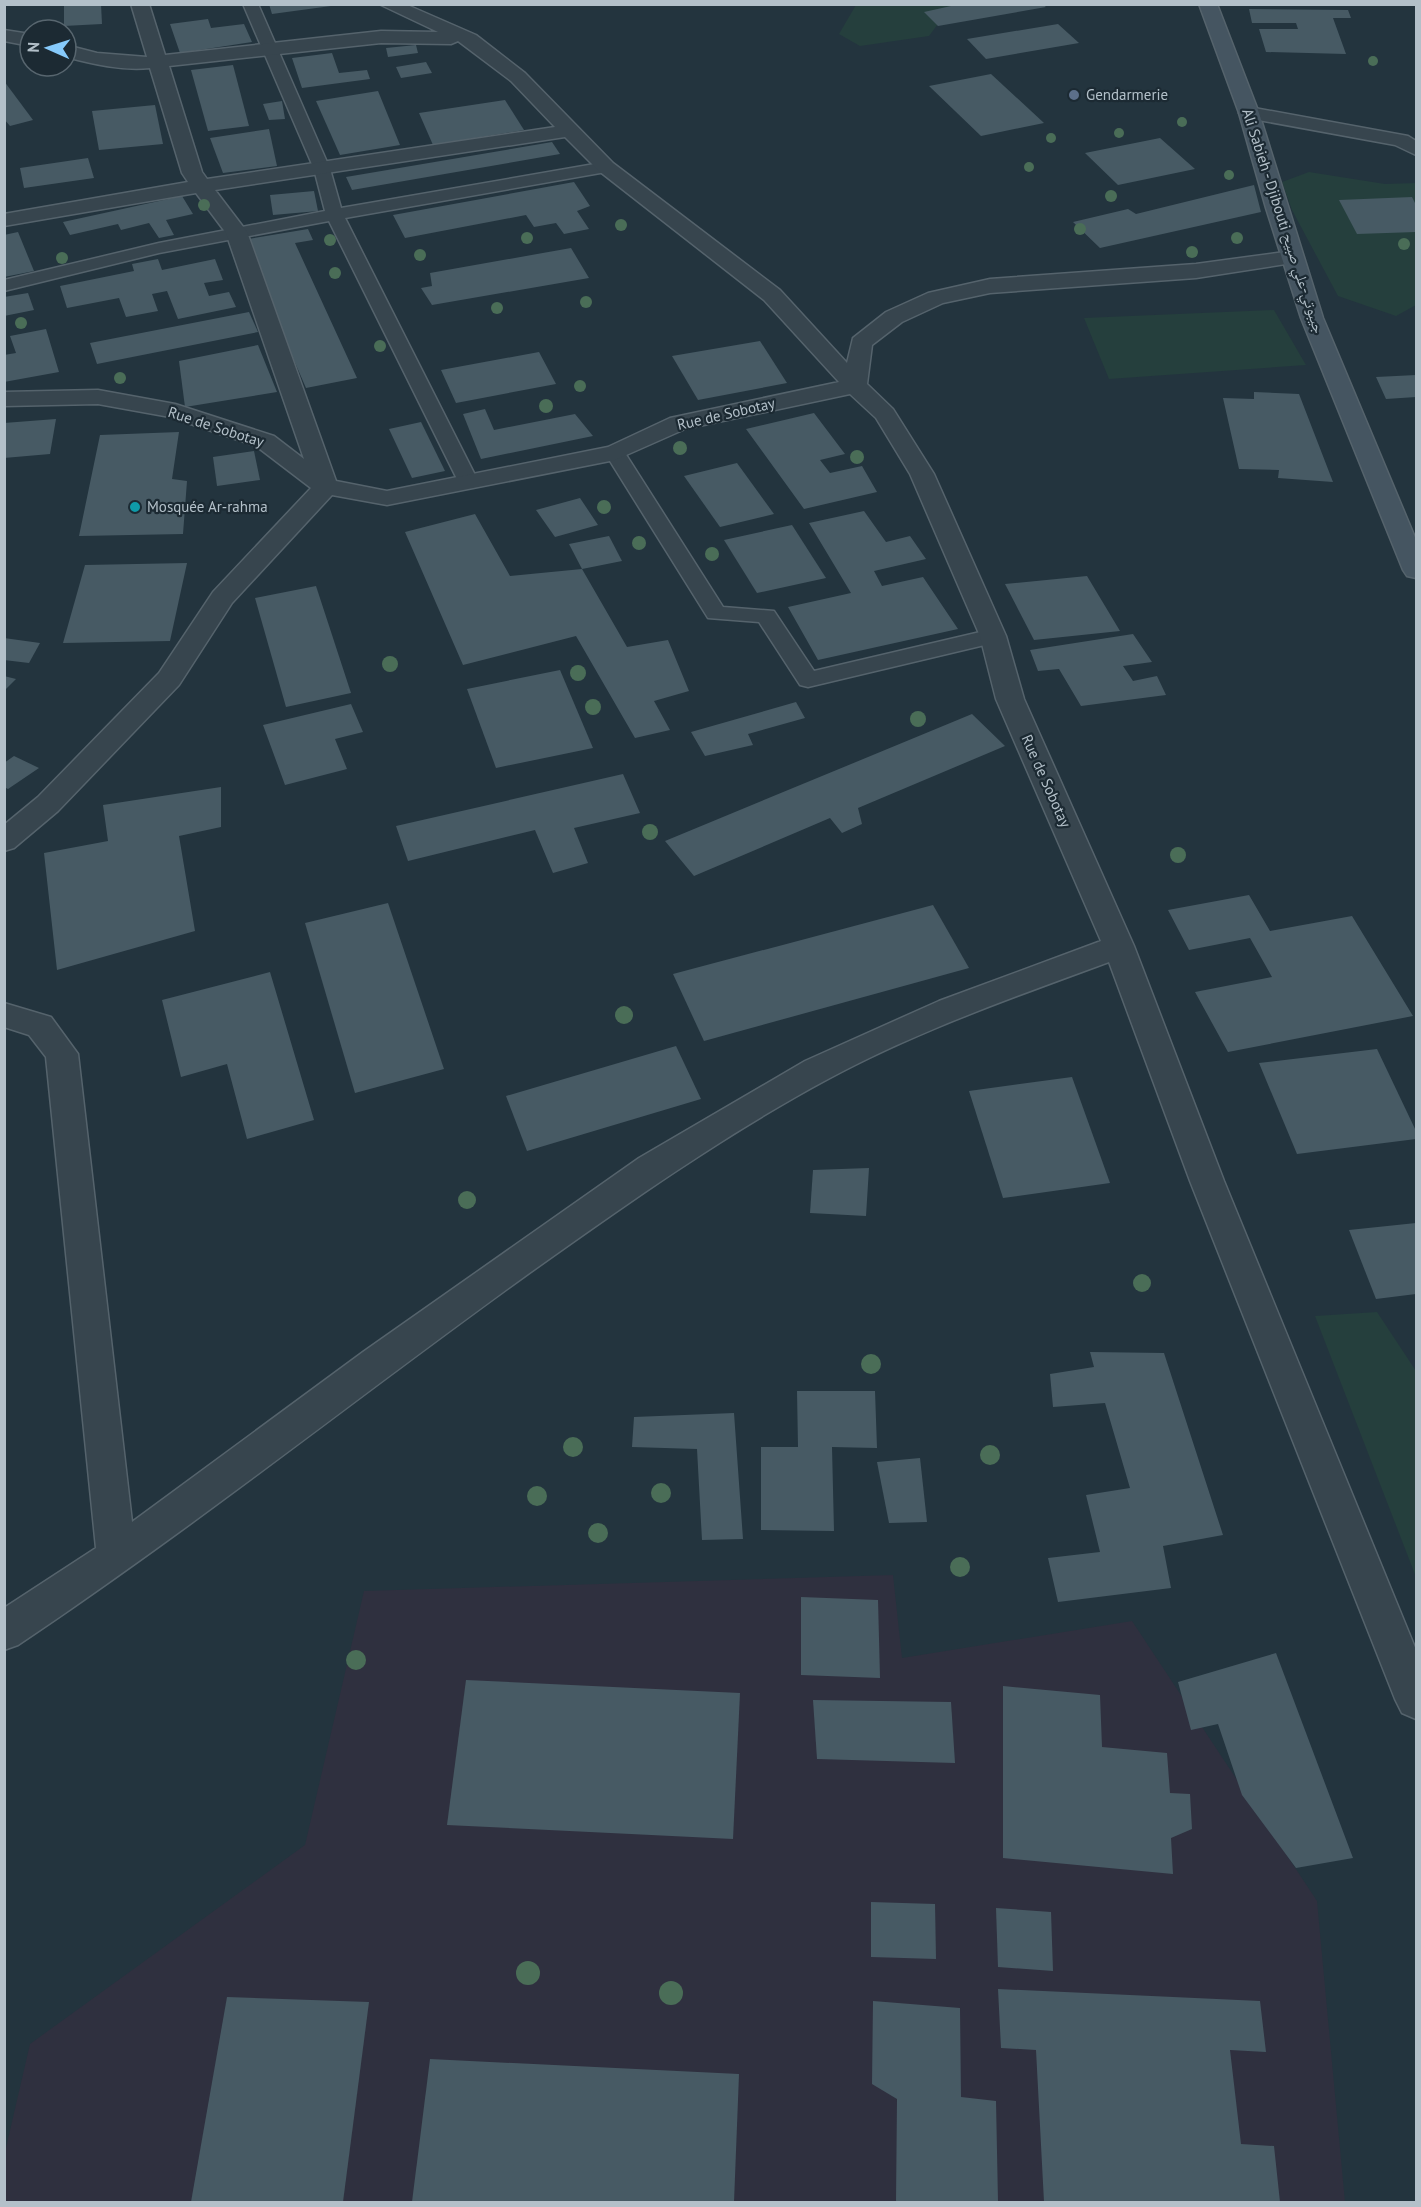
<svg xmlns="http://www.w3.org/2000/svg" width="1421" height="2207" viewBox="0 0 1421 2207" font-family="'PT Sans','Noto Naskh Arabic',sans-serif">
	<rect width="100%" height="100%" fill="#23343e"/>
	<!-- medical -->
	<polygon fill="#2f303f" points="893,1575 902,1658 1132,1621 1317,1901 1345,2202 5,2202 5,2152 30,2044 305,1845 364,1591"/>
	<!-- green -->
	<g fill="#253f3d">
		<polygon points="856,5 988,5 946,13 929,36 860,46 839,34"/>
		<polygon points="1309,172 1385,184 1416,183 1416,305 1396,316 1338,296 1292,210 1282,182"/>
		<polygon points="1274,310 1306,365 1109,379 1084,318"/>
		<polygon points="1377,1312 1416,1371 1416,1577 1315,1316"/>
	</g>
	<!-- building -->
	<g fill="#475a64">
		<polygon points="64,4 101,4 102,24 64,26"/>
		<polygon points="269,4 331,4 331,6 272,14"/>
		<polygon points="960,4 1042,4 1046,7 938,26 924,12"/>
		<polygon points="1249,9 1348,10 1351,18 1333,18 1346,54 1266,52 1259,29 1298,29 1296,23 1252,23"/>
		<polygon points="208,19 211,28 244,24 252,42 180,53 170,24"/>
		<polygon points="1058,24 1079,43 986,59 967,39"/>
		<polygon points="416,45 418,53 388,57 386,48"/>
		<polygon points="332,53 339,73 367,70 370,79 302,88 292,58"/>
		<polygon points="426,62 432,73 401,78 396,67"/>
		<polygon points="233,65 249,126 208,131 191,70"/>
		<polygon points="991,74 1044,123 981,136 929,86"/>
		<polygon points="4,81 33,120 10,126 4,119"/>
		<polygon points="378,91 400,145 340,155 316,101"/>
		<polygon points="505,100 524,130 433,145 419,113"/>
		<polygon points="282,101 285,119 269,120 263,104"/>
		<polygon points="155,105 163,144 99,150 92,111"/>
		<polygon points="269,129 277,166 223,173 210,138"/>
		<polygon points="1160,138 1195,169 1118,185 1085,153"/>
		<polygon points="552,142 560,154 352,190 346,177"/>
		<polygon points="88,158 94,178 24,188 20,168"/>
		<polygon points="574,182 590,206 577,211 589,229 564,234 556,223 534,227 526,215 405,238 393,215"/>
		<polygon points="1254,185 1261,212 1100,248 1073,222 1128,209 1136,214"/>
		<polygon points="314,191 318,211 273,215 270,195"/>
		<polygon points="182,196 193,214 166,220 174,235 159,238 149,223 121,230 118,224 70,235 63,222"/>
		<polygon points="1412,197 1416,205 1416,232 1357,234 1339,200"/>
		<polygon points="308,229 313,240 295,243 357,378 306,388 242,240"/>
		<polygon points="18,232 34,271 4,277 4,235"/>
		<polygon points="571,248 589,278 432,305 421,288 432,286 430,273"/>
		<polygon points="158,259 162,270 215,259 223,280 204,283 209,296 229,292 236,307 178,319 167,291 152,294 158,311 126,317 119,298 67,308 60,286 134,271 132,264"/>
		<polygon points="28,293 34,310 4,316 4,297"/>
		<polygon points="249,312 258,332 97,364 90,343"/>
		<polygon points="46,329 59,372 4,382 4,355 16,353 10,336"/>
		<polygon points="760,341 787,383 698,400 672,356"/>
		<polygon points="258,345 277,392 185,407 179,361"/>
		<polygon points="539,352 556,384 456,403 441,370"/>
		<polygon points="1416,375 1416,397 1386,399 1376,377"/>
		<polygon points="1254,392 1299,394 1333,482 1278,478 1279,470 1239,469 1223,398 1254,399"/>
		<polygon points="485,409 494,430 575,414 593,436 481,459 463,414"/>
		<polygon points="814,413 845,454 820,460 830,473 862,466 877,492 804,509 746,429"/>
		<polygon points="56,419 50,454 4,458 4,423"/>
		<polygon points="421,422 445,471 412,478 389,429"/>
		<polygon points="179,432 172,479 187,481 183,534 79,536 100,435"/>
		<polygon points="254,451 260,480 217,486 213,457"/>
		<polygon points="737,463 774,514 720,527 684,476"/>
		<polygon points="580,498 598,525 555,537 536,510"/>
		<polygon points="864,511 886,542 910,536 926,559 874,571 882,586 923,577 958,629 818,660 788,607 851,593 809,523"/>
		<polygon points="475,514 510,576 582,569 627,647 668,640 689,691 654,701 670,730 635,738 576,636 463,665 405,532"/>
		<polygon points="792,525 826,578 757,593 724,540"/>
		<polygon points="609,536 622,561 582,569 569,544"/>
		<polygon points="187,563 170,641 63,643 85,565"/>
		<polygon points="1087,576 1120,631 1034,640 1005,584"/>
		<polygon points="316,586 351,693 286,707 255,598"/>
		<polygon points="1133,634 1152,662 1123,666 1133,681 1157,676 1166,695 1081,706 1059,669 1038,671 1030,650"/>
		<polygon points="4,638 40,643 29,663 4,660"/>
		<polygon points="560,670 593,748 496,768 467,689"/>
		<polygon points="4,676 16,679 4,691"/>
		<polygon points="796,702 805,718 748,734 753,745 705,756 691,732"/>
		<polygon points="351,704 363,732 335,739 347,769 285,785 263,725"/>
		<polygon points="972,714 1005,746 858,808 862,824 842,833 830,818 694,876 665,841"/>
		<polygon points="14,756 39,768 8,789 4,787 4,763"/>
		<polygon points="623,774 640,813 574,828 588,863 553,873 535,830 408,861 396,826"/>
		<polygon points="221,787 221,827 179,836 195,931 57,970 44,853 108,841 103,805"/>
		<polygon points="1249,895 1270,931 1352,916 1413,1016 1228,1052 1195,992 1272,977 1250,938 1189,950 1168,910"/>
		<polygon points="388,903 444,1069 355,1093 305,923"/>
		<polygon points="933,905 969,968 704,1041 673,974"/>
		<polygon points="270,972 314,1120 247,1139 227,1064 181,1077 162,1000"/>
		<polygon points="676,1046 701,1099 527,1151 506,1096"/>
		<polygon points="1377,1049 1416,1131 1416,1139 1297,1154 1259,1063"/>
		<polygon points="1072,1077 1110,1183 1003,1198 969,1091"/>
		<polygon points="869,1168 866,1216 810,1213 813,1170"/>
		<polygon points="1416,1223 1416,1294 1376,1299 1349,1230"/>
		<polygon points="1090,1352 1164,1353 1223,1535 1163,1546 1171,1588 1058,1602 1048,1558 1100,1552 1086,1495 1130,1488 1105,1403 1053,1407 1050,1374 1094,1367"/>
		<polygon points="797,1391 875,1391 877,1448 832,1447 834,1531 761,1530 761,1447 798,1447"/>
		<polygon points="734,1413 743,1539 702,1540 697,1449 632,1447 634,1417"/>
		<polygon points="920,1458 927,1522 889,1523 877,1462"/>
		<polygon points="801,1597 878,1600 880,1678 801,1675"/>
		<polygon points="1276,1653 1353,1858 1296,1868 1242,1795 1218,1724 1191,1730 1178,1682"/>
		<polygon points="466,1680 740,1693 733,1839 447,1825"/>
		<polygon points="1003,1686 1100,1695 1102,1747 1167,1753 1170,1793 1190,1794 1192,1829 1171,1838 1173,1874 1003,1858"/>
		<polygon points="813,1700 951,1702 955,1763 817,1759"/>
		<polygon points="871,1902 935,1904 936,1959 871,1957"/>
		<polygon points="996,1908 1051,1912 1053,1971 998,1967"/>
		<polygon points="998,1989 1260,2001 1266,2052 1230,2050 1241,2144 1274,2146 1280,2202 1044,2202 1036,2050 1001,2048"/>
		<polygon points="227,1997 369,2002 343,2202 191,2202"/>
		<polygon points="873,2001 960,2008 961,2097 996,2101 998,2202 896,2202 897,2099 872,2084"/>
		<polygon points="430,2059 739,2074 734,2202 412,2202"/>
	</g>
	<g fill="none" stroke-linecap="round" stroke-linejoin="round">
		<!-- service casing -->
		<g stroke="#55636c" stroke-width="3">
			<g id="service">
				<polygon points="243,4 258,4 330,169 341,208 606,162 614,167 606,172 345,218 478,481 475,485 461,485 458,481 329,221 159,253 4,291 4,280 159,243 325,211 314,169"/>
				<polygon points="615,447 622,449 625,453 723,607 774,611 814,671 993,629 1001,631 1004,636 1001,641 993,643 808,687 800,685 759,622 708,618 605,453 608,449"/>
			</g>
		</g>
		<!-- minor casing -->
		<g stroke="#55636c" stroke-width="3">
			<g id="minor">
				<path d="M131,4H149L165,55L381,31L438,32L379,4H405L476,35L525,73L613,163L780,290L847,363L853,338L886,312L928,293L990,279L1196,264L1292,251L1300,252L1303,257L1300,262L1292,263L1196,278L990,293L943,303L902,322L872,345L867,384L893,409L934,474L1006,636L1024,699L1134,946L1224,1181L1416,1650V1719L1402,1713L1395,1699L1190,1181L1109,962C1014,997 917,1031 828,1079C722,1136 625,1205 528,1274C357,1397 193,1528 18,1645L4,1650V1608L96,1548L46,1057L29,1035L4,1027V1003L51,1017L78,1054L132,1522L363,1352L639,1158L805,1061L939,1001L1101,941L996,699L980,636L910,474L876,418L850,394L685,429L615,460L387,505L332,495L232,603L179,685L58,811L14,848L4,851V825L38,797L159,673L213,592L311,488L256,446L170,417L98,404L4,406V392L98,390L175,404L274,436L304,459L226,233L196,193L4,226V214L188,182L182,173L150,68C122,71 93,64 66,57V45L97,53L147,57ZM458,41L511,81L555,127L207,179L202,172L169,66L381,43L451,44ZM565,137L599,171L764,300L839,382L670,418L608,447L387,491L336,481L247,232L215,190Z"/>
				<polygon points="4,30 30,34 30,46 4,41"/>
				<polygon points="1249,107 1408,136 1416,141 1416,155 1395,145 1242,117 1239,113"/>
			</g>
		</g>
		<!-- secondary casing -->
		<g stroke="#55636c" stroke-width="3">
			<polygon id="secondary" points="1199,4 1217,4 1259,113 1323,318 1416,540 1416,578 1407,576 1403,570 1301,318 1266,208 1239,113"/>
		</g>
		<!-- service -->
		<use href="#service" fill="#37454e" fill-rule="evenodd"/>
		<!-- minor -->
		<use href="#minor" fill="#37454e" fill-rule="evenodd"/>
		<!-- secondary -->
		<use href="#secondary" fill="#455561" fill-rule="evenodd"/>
	</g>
	<!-- trees -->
	<g fill="#4a6d57">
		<circle cx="1373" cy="61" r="5"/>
		<circle cx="1182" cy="122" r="5"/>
		<circle cx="1119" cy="133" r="5"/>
		<circle cx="1051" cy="138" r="5"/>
		<circle cx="1029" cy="167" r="5"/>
		<circle cx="1229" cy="175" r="5"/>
		<circle cx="1111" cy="196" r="6"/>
		<circle cx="204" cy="205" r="6"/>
		<circle cx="621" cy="225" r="6"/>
		<circle cx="1080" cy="229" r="6"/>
		<circle cx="527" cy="238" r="6"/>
		<circle cx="1237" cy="238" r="6"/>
		<circle cx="330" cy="240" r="6"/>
		<circle cx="1404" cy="244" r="6"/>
		<circle cx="1192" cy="252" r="6"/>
		<circle cx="420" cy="255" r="6"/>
		<circle cx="62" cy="258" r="6"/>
		<circle cx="335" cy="273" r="6"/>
		<circle cx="586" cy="302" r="6"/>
		<circle cx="497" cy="308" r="6"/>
		<circle cx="21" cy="323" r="6"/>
		<circle cx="380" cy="346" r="6"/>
		<circle cx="120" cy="378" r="6"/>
		<circle cx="580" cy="386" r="6"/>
		<circle cx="546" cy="406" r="7"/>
		<circle cx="680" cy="448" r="7"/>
		<circle cx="857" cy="457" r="7"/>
		<circle cx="604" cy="507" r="7"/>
		<circle cx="639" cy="543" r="7"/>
		<circle cx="712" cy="554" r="7"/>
		<circle cx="390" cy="664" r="8"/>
		<circle cx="578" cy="673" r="8"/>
		<circle cx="593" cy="707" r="8"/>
		<circle cx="918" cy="719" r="8"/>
		<circle cx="650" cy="832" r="8"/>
		<circle cx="1178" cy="855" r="8"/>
		<circle cx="624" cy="1015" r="9"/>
		<circle cx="467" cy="1200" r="9"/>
		<circle cx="1142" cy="1283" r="9"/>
		<circle cx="871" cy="1364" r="10"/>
		<circle cx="573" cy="1447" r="10"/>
		<circle cx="990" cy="1455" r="10"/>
		<circle cx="661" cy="1493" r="10"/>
		<circle cx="537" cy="1496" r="10"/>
		<circle cx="598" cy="1533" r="10"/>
		<circle cx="960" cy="1567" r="10"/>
		<circle cx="356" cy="1660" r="10"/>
		<circle cx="528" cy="1973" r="12"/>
		<circle cx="671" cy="1993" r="12"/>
	</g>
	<!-- markers -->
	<circle fill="#5c6f8a" stroke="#1c2a33" stroke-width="2" cx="1074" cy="95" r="6"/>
	<circle fill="#0f9aa8" stroke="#1c2a33" stroke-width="2" cx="135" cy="507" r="6"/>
	<g text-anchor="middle" stroke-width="4.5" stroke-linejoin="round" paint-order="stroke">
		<!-- far-poi labels -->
		<g font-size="15" fill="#b3c0c9" stroke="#1c2a33" text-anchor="start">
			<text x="1086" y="100">Gendarmerie</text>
			<text x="147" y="512">Mosquée Ar-rahma</text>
		</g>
		<!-- far-street labels -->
		<g font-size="15" fill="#b3c0c9" stroke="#1c2a33">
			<text transform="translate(1283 221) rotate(72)" y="5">Ali Sabieh - Djibouti جيبوتي-علي صبيح</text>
			<text transform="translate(726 414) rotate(-13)" y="5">Rue de Sobotay</text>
			<text transform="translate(216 427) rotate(18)" y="5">Rue de Sobotay</text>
			<text transform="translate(1046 781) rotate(66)" y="5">Rue de Sobotay</text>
		</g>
	</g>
	<!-- border -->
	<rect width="1421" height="2207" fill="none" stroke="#b3c0c9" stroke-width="12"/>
	<!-- north arrow -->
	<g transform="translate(48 48) rotate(273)"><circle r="28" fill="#1c2a33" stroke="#58666f" stroke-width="1.5"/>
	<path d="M0-4.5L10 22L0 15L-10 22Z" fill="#86cafb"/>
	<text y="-9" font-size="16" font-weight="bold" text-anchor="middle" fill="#b3c0c9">N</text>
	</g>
</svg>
